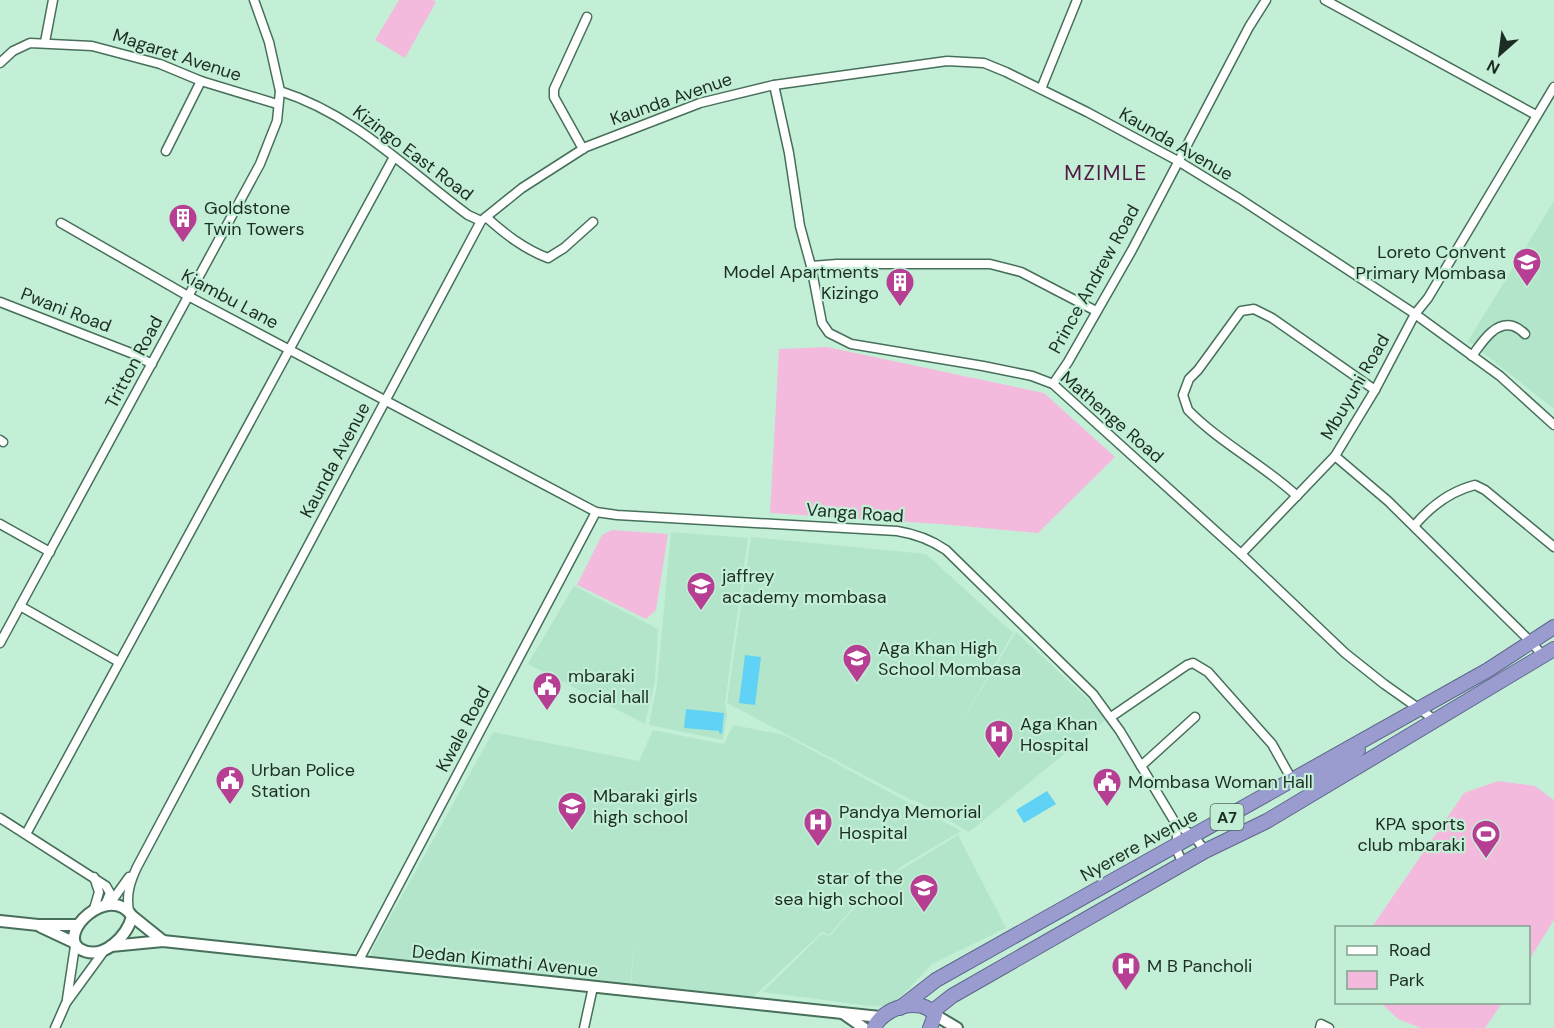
<svg xmlns="http://www.w3.org/2000/svg" width="1554" height="1028" viewBox="0 0 1554 1028" font-family="'DM Sans',sans-serif">
	<rect width="100%" height="100%" fill="#c4efd7"/>
	<!-- built -->
	<g fill="#b2e5ca">
		<polygon points="1554,201 1554,409 1468,341"/>
		<polygon points="671,532 748,538 725,703 727,716 723,740 649,725 657,685"/>
		<polygon points="751,537 926,554 1013,633 958,728 1016,632 1108,718 969,832 914,800 913,801 727,703"/>
		<polygon points="574,586 658,629 655,681 645,724 528,664"/>
		<polygon points="733,725 784,735 961,831 902,866 881,882 958,835 1006,928 932,964 892,1006 870,1006 763,992 822,934 830,936 864,897 877,886 863,896 829,935 822,932 752,998 631,986 635,934 630,986 371,956 373,948 493,732 639,761 653,730 723,744 707,840 722,748"/>
	</g>
	<!-- green -->
	<g fill="#f4bade">
		<polygon points="399,0 433,0 436,2 405,58 375,40"/>
		<polygon points="827,347 1044,393 1115,457 1038,533 940,524 770,513 779,349"/>
		<polygon points="612,530 668,534 656,610 646,619 577,585 602,535"/>
		<polygon points="1498,781 1535,786 1554,800 1554,920 1529,960 1528,928 1372,927 1464,793"/>
		<polygon points="1381,1003 1502,1003 1485,1028 1421,1028 1398,1019"/>
	</g>
	<!-- water -->
	<g fill="#60d2f5">
		<polygon points="745,655 761,657 755,705 739,703"/>
		<polygon points="686,709 724,713 722,734 719,733 719,731 684,728"/>
		<polygon points="1047,791 1056,804 1024,823 1016,810"/>
	</g>
	<g fill="none" stroke-linecap="round" stroke-linejoin="round">
		<!-- minor casing -->
		<g stroke="#476f5a" stroke-width="11">
			<g id="minor">
				<path d="M254,0L269,42L280,91C355,115 406,169 468,215L481,221"/>
				<polyline points="1325,0 1536,115"/>
				<polyline points="45,42 53,0"/>
				<polyline points="0,63 13,51 30,43 92,46 160,64 201,81 277,104"/>
				<polyline points="774,85 789,153 800,226 811,266 822,323 829,333 851,344 983,366 1032,376 1053,384 1241,554 1345,653 1384,684 1435,720"/>
				<polyline points="1041,89 1077,0"/>
				<polyline points="583,149 554,97 554,89 587,17"/>
				<polyline points="166,151 201,81"/>
				<path d="M486,217C505,234 524,249 548,258L564,248L593,222"/>
				<path d="M61,223L188,296L596,512L617,515L897,531C916,534 930,539 946,550L1093,694L1120,731L1176,824L1194,836L1205,851"/>
				<polyline points="811,266 837,264 990,264 1021,272 1096,311"/>
				<polyline points="0,302 131,353 152,364"/>
				<path d="M1472,356C1481,344 1494,321 1513,326C1516,327 1522,331 1525,334"/>
				<polyline points="1053,384 1068,362 1132,250 1249,27 1266,0"/>
				<polyline points="0,440 3,442"/>
				<path d="M1297,496C1264,465 1219,442 1188,410L1183,395L1189,379L1198,370L1241,311L1254,309L1272,318L1375,390"/>
				<polyline points="0,524 50,552"/>
				<path d="M1414,526C1430,507 1451,491 1475,485L1485,490L1554,547"/>
				<polyline points="1241,554 1335,456"/>
				<polyline points="20,606 119,662"/>
				<polyline points="0,643 260,164 277,121 280,91"/>
				<polyline points="1543,656 1532,643 1388,501 1335,456 1375,390 1415,314 1428,298 1554,87"/>
				<polyline points="1111,717 1187,665 1193,663 1208,672 1272,744 1292,780"/>
				<polyline points="1141,766 1195,717"/>
				<polyline points="0,818 106,886 110,893 105,905"/>
				<polyline points="1176,824 1177,839 1175,846 1183,864"/>
				<polyline points="26,834 394,157"/>
				<polyline points="94,877 99,892 94,909"/>
				<polyline points="109,905 129,877"/>
				<path d="M129,911C126,894 130,882 137,867L481,221L522,188L586,147L700,103L774,85L947,61L984,63L1006,72L1087,112L1178,161L1240,199L1415,314L1500,376L1554,425"/>
				<polyline points="358,962 596,512"/>
				<polyline points="67,999 75,946"/>
				<polyline points="55,1028 66,1003 104,951"/>
				<polyline points="584,1028 593,987"/>
				<polyline points="1320,1028 1321,1024 1329,1028"/>
			</g>
		</g>
		<!-- tertiary casing -->
		<g stroke="#476f5a" stroke-width="14">
			<g id="tertiary">
				<path d="M132,916C128,936 102,962 80,949C56,934 109,882 132,916L163,941"/>
				<polyline points="0,921 38,925 78,925"/>
				<polyline points="41,927 73,942"/>
				<polyline points="111,946 163,941 880,1017"/>
				<polyline points="844,1014 864,1028"/>
				<polyline points="935,1015 957,1028"/>
			</g>
		</g>
		<!-- trunk casing -->
		<g stroke="#5d668b" stroke-width="16">
			<g id="trunk">
				<polyline points="1319,781 1358,750"/>
				<polyline points="900,1008 936,980 1488,670 1554,627"/>
				<polyline points="933,1011 952,996 1205,851 1267,821 1554,649"/>
				<path d="M874,1028C882,1008 921,995 935,1015L930,1028"/>
			</g>
		</g>
		<!-- minor -->
		<use href="#minor" stroke="#fff" stroke-width="8"/>
		<!-- tertiary -->
		<use href="#tertiary" stroke="#fff" stroke-width="10"/>
		<!-- trunk -->
		<use href="#trunk" stroke="#9a9ccf" stroke-width="14"/>
	</g>
	<!-- icons -->
	<defs>
		<g id="building-pin" transform="scale(1.5)"><path d="M0 17L-7.5 6A9.5 9.5 0 1 1 7.5 6Z" fill="#b63f94" stroke="#c4efd7"/><path d="M-4-6H4V6H1V3H-1V6H-4ZM-2.5-4.3h1.7v1.8h-1.7ZM.8-4.3h1.7v1.8H.8ZM-2.5-1h1.7V.8h-1.7ZM.8-1h1.7V.8H.8Z" fill="#fff"/></g>
		<g id="school-pin" transform="scale(1.5)"><path d="M0 17L-7.5 6A9.5 9.5 0 1 1 7.5 6Z" fill="#b63f94" stroke="#c4efd7"/><path d="M0-5L7-2L0 1L-7-2ZM-4 1L0 2.5L4 1V4Q0 6-4 4Z" fill="#fff"/></g>
		<g id="civic-pin" transform="scale(1.5)"><path d="M0 17L-7.5 6A9.5 9.5 0 1 1 7.5 6Z" fill="#b63f94" stroke="#c4efd7"/><path d="M-.6-6.5H3V-4.5H.6V-3L4-1V1h2V6H-6V1h2V-1L-.6-3ZM-1.2 2.5V6h2.4V2.5Z" fill="#fff"/></g>
		<g id="hospital-pin" transform="scale(1.5)"><path d="M0 17L-7.5 6A9.5 9.5 0 1 1 7.5 6Z" fill="#b63f94" stroke="#c4efd7"/><path d="M-5-5h3v3.5h4V-5h3V5h-3V1.5h-4V5h-3Z" fill="#fff"/></g>
		<g id="stadium-pin" transform="scale(1.5)"><path d="M0 17L-7.5 6A9.5 9.5 0 1 1 7.5 6Z" fill="#b63f94" stroke="#c4efd7"/><path d="M0-5a6.5 5 0 1 0 0 10a6.5 5 0 1 0 0-10ZM-3.5-1.8h7v3.6h-7Z" fill="#fff"/></g>
	</defs>
	<g fill-rule="evenodd">
		<use href="#building-pin" x="183" y="218"/>
		<use href="#school-pin" x="1527" y="262"/>
		<use href="#building-pin" x="900" y="282"/>
		<use href="#school-pin" x="701" y="586"/>
		<use href="#school-pin" x="857" y="658"/>
		<use href="#civic-pin" x="547" y="686"/>
		<use href="#hospital-pin" x="999" y="734"/>
		<use href="#civic-pin" x="230" y="780"/>
		<use href="#civic-pin" x="1107" y="782"/>
		<use href="#school-pin" x="572" y="806"/>
		<use href="#hospital-pin" x="818" y="822"/>
		<use href="#stadium-pin" x="1486" y="834"/>
		<use href="#school-pin" x="924" y="888"/>
		<use href="#hospital-pin" x="1126" y="966"/>
	</g>
	<g text-anchor="middle" stroke-width="4.5" stroke-linejoin="round" paint-order="stroke">
		<!-- shield labels -->
		<rect fill="#c4efd7" stroke="#4e675a" stroke-width="1.5" x="1210.5" y="804" width="33" height="26" rx="4.5"/>
		<g font-size="16" font-weight="bold" fill="#1c2d24">
			<text x="1227" y="823">A7</text>
		</g>
		<!-- street labels -->
		<g font-size="18" fill="#1c2d24" stroke="#c4efd7">
			<text transform="translate(177 55) rotate(18)" y="6">Magaret Avenue</text>
			<text transform="translate(671 99) rotate(-19)" y="6">Kaunda Avenue</text>
			<text transform="translate(1176 144) rotate(30)" y="6">Kaunda Avenue</text>
			<text transform="translate(413 153) rotate(37)" y="6">Kizingo East Road</text>
			<text transform="translate(1094 279) rotate(-61)" y="6">Prince Andrew Road</text>
			<text transform="translate(230 299) rotate(28)" y="6">Kiambu Lane</text>
			<text transform="translate(66 310) rotate(21)" y="6">Pwani Road</text>
			<text transform="translate(134 362) rotate(-62)" y="6">Tritton Road</text>
			<text transform="translate(1355 387) rotate(-60)" y="6">Mbuyuni Road</text>
			<text transform="translate(1112 417) rotate(41)" y="6">Mathenge Road</text>
			<text transform="translate(335 460) rotate(-62)" y="6">Kaunda Avenue</text>
			<text transform="translate(855 513) rotate(4)" y="6">Vanga Road</text>
			<text transform="translate(463 729) rotate(-62)" y="6">Kwale Road</text>
			<text transform="translate(1139 845) rotate(-29)" y="6">Nyerere Avenue</text>
			<text transform="translate(505 961) rotate(6)" y="6">Dedan Kimathi Avenue</text>
		</g>
		<!-- poi labels -->
		<g font-size="18" fill="#1c2d24" stroke="#c4efd7" text-anchor="start">
			<text x="204" y="214">Goldstone<tspan x="204" dy="21">Twin Towers</tspan></text>
			<text x="1506" y="258" text-anchor="end">Loreto Convent<tspan x="1506" dy="21">Primary Mombasa</tspan></text>
			<text x="879" y="278" text-anchor="end">Model Apartments<tspan x="879" dy="21">Kizingo</tspan></text>
			<text x="722" y="582">jaffrey<tspan x="722" dy="21">academy mombasa</tspan></text>
			<text x="878" y="654">Aga Khan High<tspan x="878" dy="21">School Mombasa</tspan></text>
			<text x="568" y="682">mbaraki<tspan x="568" dy="21">social hall</tspan></text>
			<text x="1020" y="730">Aga Khan<tspan x="1020" dy="21">Hospital</tspan></text>
			<text x="251" y="776">Urban Police<tspan x="251" dy="21">Station</tspan></text>
			<text x="1128" y="788">Mombasa Woman Hall</text>
			<text x="593" y="802">Mbaraki girls<tspan x="593" dy="21">high school</tspan></text>
			<text x="839" y="818">Pandya Memorial<tspan x="839" dy="21">Hospital</tspan></text>
			<text x="1465" y="830" text-anchor="end">KPA sports<tspan x="1465" dy="21">club mbaraki</tspan></text>
			<text x="903" y="884" text-anchor="end">star of the<tspan x="903" dy="21">sea high school</tspan></text>
			<text x="1147" y="972">M B Pancholi</text>
		</g>
		<!-- quarter labels -->
		<g font-size="21" letter-spacing="1.5" fill="#531a43" stroke="#c4efd7">
			<text x="1106" y="180">MZIMLE</text>
		</g>
	</g>
	<!-- legend -->
	<rect x="1335" y="926" width="195" height="78" fill="#c4efd7" stroke="#81a18f" stroke-width="1.5"/>
	<rect x="1347" y="946" width="30" height="9" fill="#ffffff" stroke="#81a18f" stroke-width="1.5"/>
	<text x="1389" y="956" font-size="18" fill="#1c2d24">Road</text>
	<rect x="1347" y="971" width="30" height="18" fill="#f4bade" stroke="#81a18f" stroke-width="1.5"/>
	<text x="1389" y="986" font-size="18" fill="#1c2d24">Park</text>
	<!-- north arrow -->
	<g transform="translate(1500 54) rotate(208)" stroke="#c4efd7" stroke-width="4.5" paint-order="stroke">
	<path d="M0-4.5L10 22L0 15L-10 22Z" fill="#1c2d24"/>
	<text y="-9" font-size="16" font-weight="bold" text-anchor="middle" fill="#1c2d24">N</text>
	</g>
</svg>
